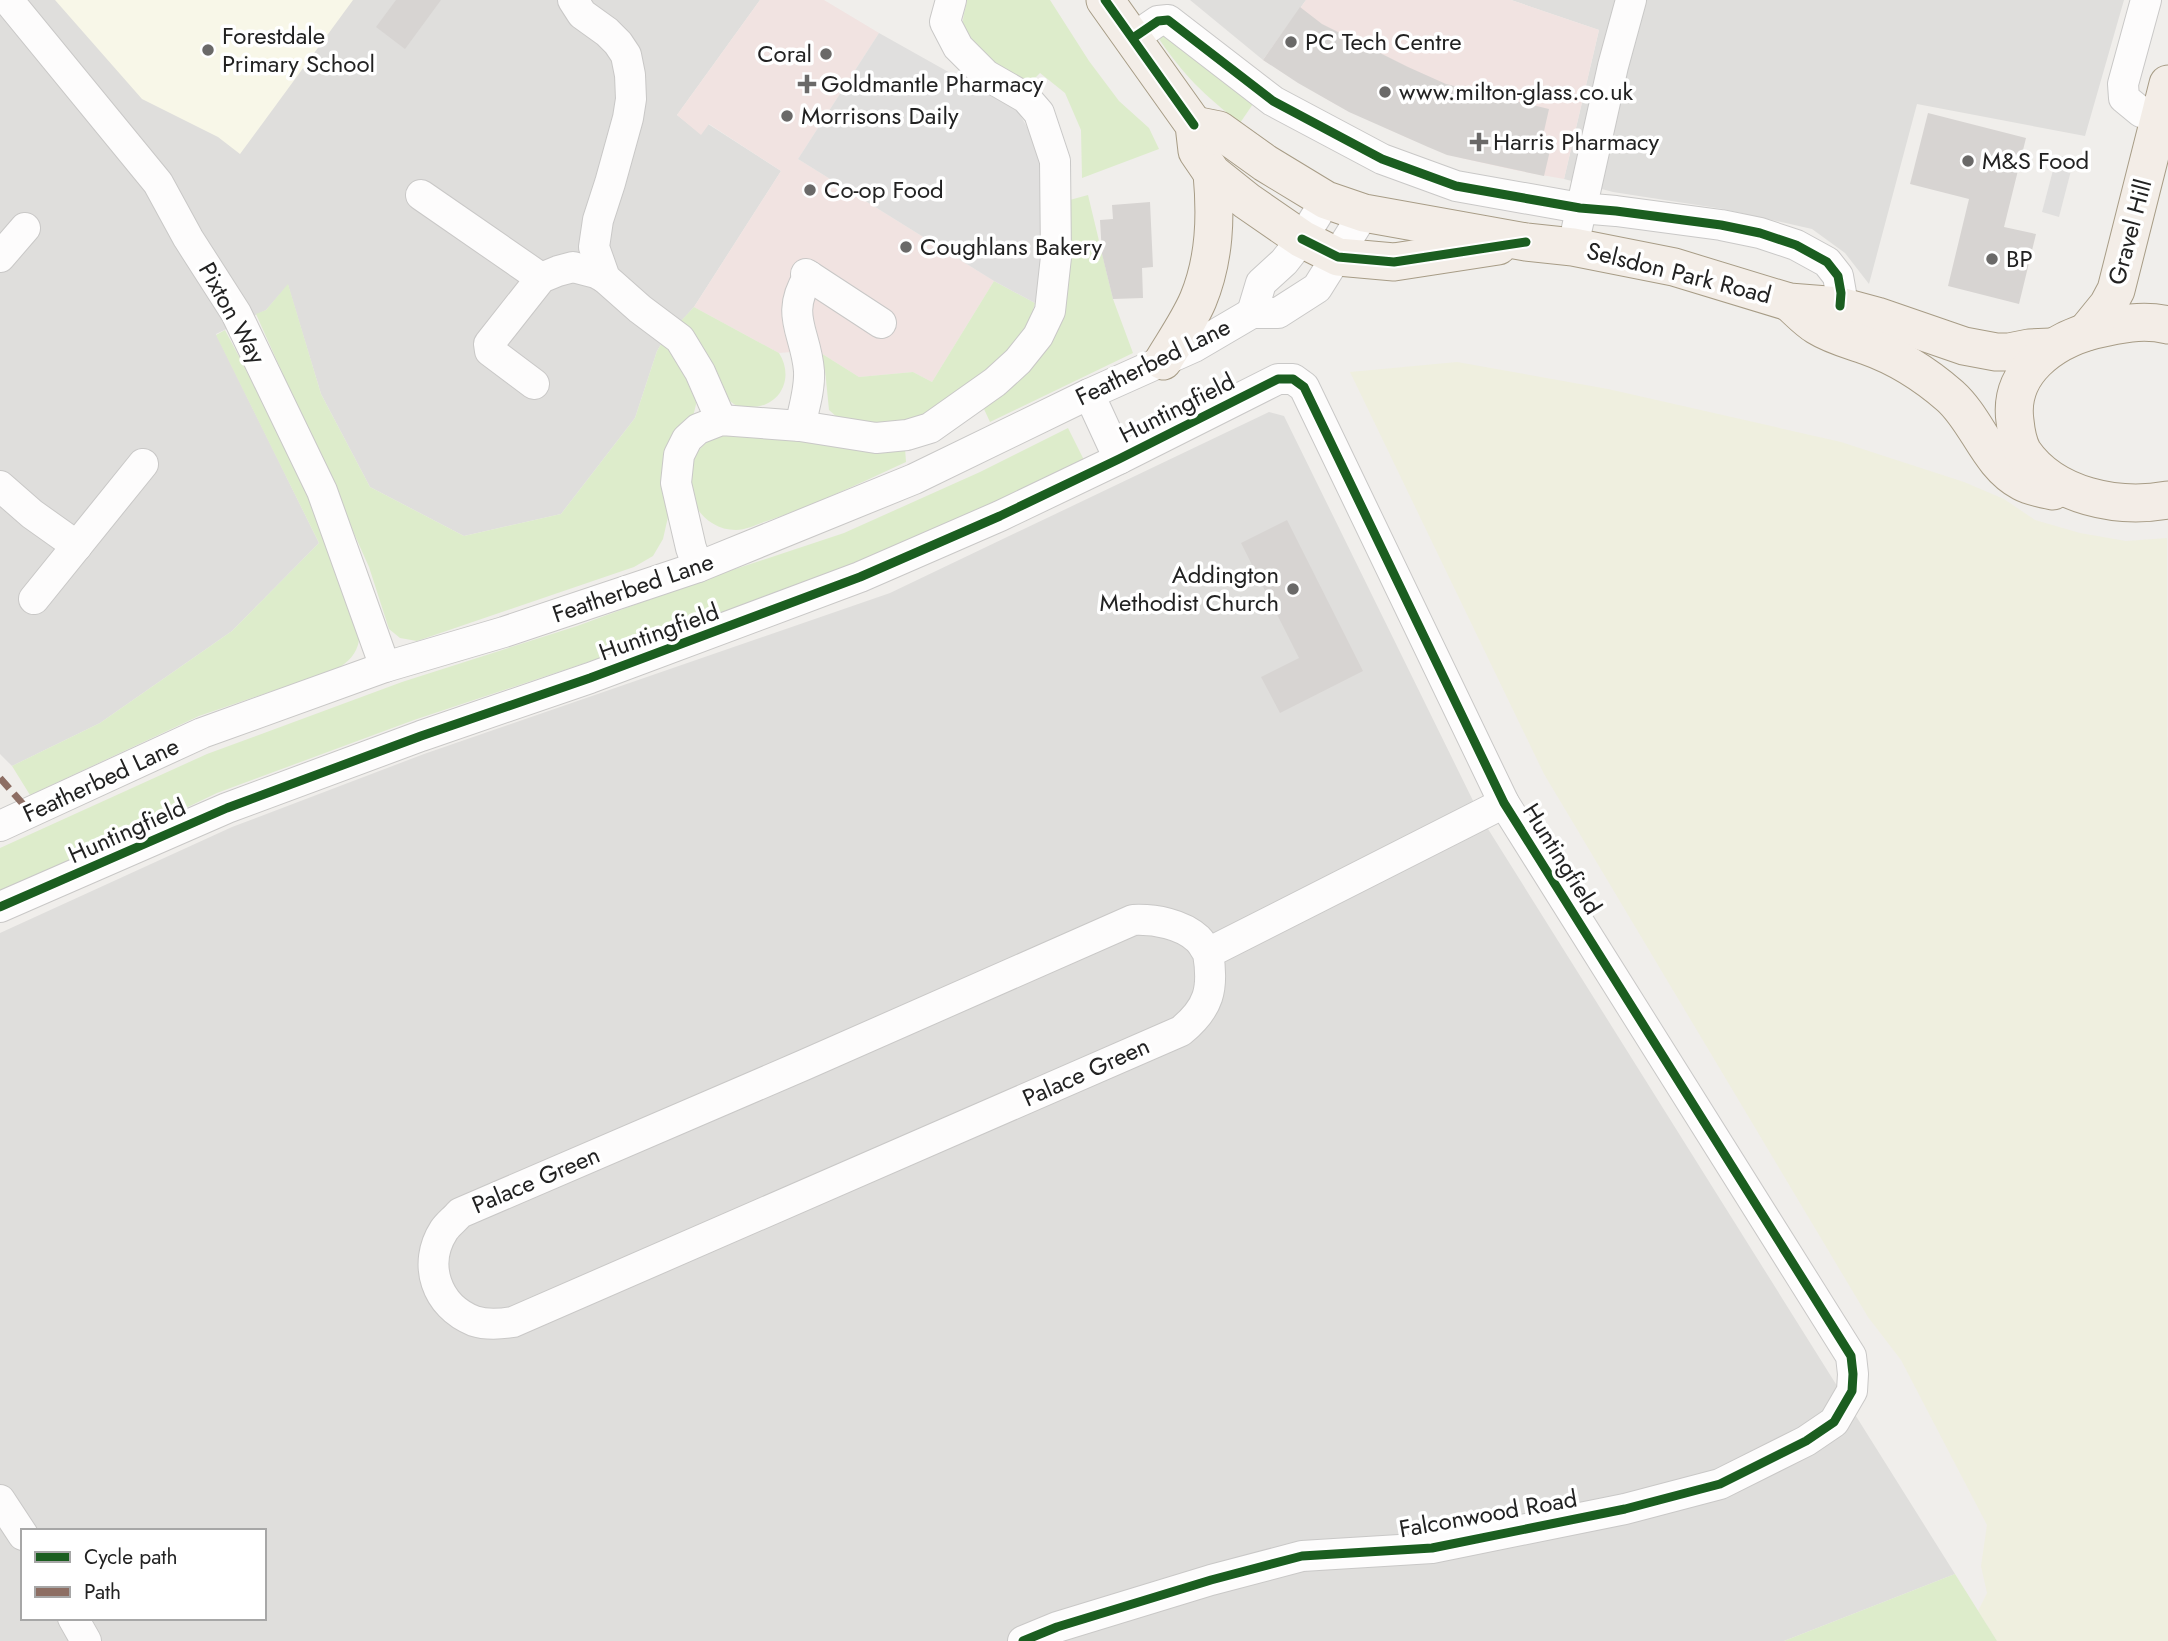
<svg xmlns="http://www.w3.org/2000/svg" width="2168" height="1641" viewBox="0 0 2168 1641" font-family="Jost,sans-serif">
	<rect width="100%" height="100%" fill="#f0eeeb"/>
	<!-- residential -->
	<g fill="#dfdedc" fill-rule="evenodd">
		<polygon points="0,0 760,0 677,115 701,134 708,124 781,171 694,307 663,341 657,351 635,418 561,514 464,536 370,487 321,394 288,285 266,310 216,334 319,543 232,631 100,723 12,766 0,754"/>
		<polygon points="1190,0 1306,0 1263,60"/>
		<polygon points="1511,0 2124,0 2085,136 1917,104 1869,284 1845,253 1812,229 1723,209 1613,192 1564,179 1599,30"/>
		<path d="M1269,412L1284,416L1483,821L1955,1574L1784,1641H0V933L232,827L424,754L890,593ZM23,1531H264V1618H23Z"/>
	</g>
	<!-- commercial -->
	<g fill="#f1e3e1">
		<polygon points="760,0 824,0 879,33 798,159 994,281 932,382 913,372 859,377 816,350 779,353 694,307 781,171 709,124 701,135 677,115"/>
		<polygon points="1306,0 1511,0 1599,30 1564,179 1515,170 1461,158 1408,138 1335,104 1263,60"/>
	</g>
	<!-- education -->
	<polygon fill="#f8f7e8" points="55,0 353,0 240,154 218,137 142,99"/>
	<!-- farmland -->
	<polygon fill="#efefdf" points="1457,362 1608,389 1841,442 1964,482 2004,499 2035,520 2080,533 2126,541 2167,538 2168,1641 1997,1641 1978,1611 1987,1593 1981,1566 1987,1525 1901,1360 1868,1317 1544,774 1350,372"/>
	<!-- grass -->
	<g fill="#ddeccb">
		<path d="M967,0H1050L1089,61L1119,101L1149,128L1159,149L1082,178L1081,130L1065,93L1040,73L1029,84C1005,72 964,54 963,22C963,15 966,7 967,0Z"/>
		<path d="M1167,33L1255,101L1240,123C1204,95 1183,75 1157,36Z"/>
		<polygon points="1088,195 1113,299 1133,353 990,422 984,409 1027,373 1048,343 1066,201"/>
		<polygon points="994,281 1035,303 1027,331 1010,356 925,415 904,423 878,427 838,418 829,410 825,370 816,350 859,377 913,372 932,382"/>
		<polygon points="288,284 321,394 370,487 464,536 561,514 635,418 657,351 663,341 690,376 697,400 693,417 663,484 668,517 663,539 653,556 634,567 417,641 400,638 389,629 369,567 256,314 266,310"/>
		<path d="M694,307L779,353C795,378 780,408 749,407C745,407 741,408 738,406C731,404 726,396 721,391L680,322Z"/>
		<path d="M225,330C269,413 312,496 344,583C350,600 362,622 359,640C357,654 348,662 337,669L199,716L30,795L12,766L100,723L232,631L319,543L216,335Z"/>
		<polygon points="1068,428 1084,460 854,568 588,662 414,720 217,793 92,853 0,893 0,848 207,754 402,682 577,626 708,578 844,533 980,472"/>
		<path d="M723,431L905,448L906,462C860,483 815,505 767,521C758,524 746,530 736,530C701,530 679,491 693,460C698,447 712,438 723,431Z"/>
		<polygon points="1955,1574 1997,1641 1784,1641"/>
	</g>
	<!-- parking -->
	<g fill="#e0dfde">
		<polygon points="879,33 1018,111 1028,129 1040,160 1042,207 1042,260 1035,303 994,281 798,159"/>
		<polygon points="2057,155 2074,159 2059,217 2042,212"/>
	</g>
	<!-- building -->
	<g fill="#d7d4d2">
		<polygon points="396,0 441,0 405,49 376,27"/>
		<polygon points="1300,7 1322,24 1408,67 1446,84 1549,109 1542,140 1552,142 1544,176 1447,155 1428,147 1349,112 1298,83 1263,60"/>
		<polygon points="1928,113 2026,138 2004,227 2036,234 2019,304 1948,286 1969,199 1910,184"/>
		<polygon points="1150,202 1153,267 1142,268 1143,298 1113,299 1102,254 1100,220 1113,219 1112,205"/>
		<polygon points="1287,520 1363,671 1280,713 1261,677 1299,658 1241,543"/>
	</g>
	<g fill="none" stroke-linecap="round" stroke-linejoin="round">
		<!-- minor casing -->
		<g stroke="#c9c8c7" stroke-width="32">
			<g id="minor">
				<polyline points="8,0 158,183 188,238 236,313 322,491 385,667"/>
				<polyline points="573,0 582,14 607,32 618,43 626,55 630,75 631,99 628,118 610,183 598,220 594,247 605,278 640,309 680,339 700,372 721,420"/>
				<polyline points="2146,0 2123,84 2124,98 2141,112 2159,117"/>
				<polyline points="1133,38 1158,21 1168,20 1273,101 1382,159 1456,186 1580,208 1616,211 1721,225 1760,233 1796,245 1827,262 1838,276 1841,293 1840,306"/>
				<polyline points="421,195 541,278"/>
				<polyline points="1577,228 1613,66 1631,0"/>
				<polyline points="0,257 25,228"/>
				<polyline points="806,274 881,323"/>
				<polyline points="1252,313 1261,283 1284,262 1302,239 1326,200"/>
				<polyline points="534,384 490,351 489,344 541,278 558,271 573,267 596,273 605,278"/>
				<polyline points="1089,394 1119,459"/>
				<path d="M800,426C804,408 810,389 809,371C806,332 784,315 809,276"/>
				<polyline points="0,486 32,514 77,546"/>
				<polyline points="698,567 691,548 676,483 679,455 687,439 698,429 721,420 800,426 876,438 907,435 930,428 995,382 1018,361 1038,336 1050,311 1056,257 1055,161 1039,113 1026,98 986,75 958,47 945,22 951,0"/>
				<polyline points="34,599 143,464"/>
				<polyline points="0,826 202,733 385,667 504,632 698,567 914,479 1089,394 1194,347 1252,313 1278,313 1317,288 1364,213"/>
				<polyline points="0,907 227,808 421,736 590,678 860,577 1000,516 1119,459 1278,379 1293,379 1304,387 1504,803 1851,1356 1853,1374 1852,1391 1834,1422 1806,1441 1720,1484 1625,1509 1432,1548 1302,1556 1211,1580 1057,1627 1023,1641"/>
				<path d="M1208,953C1205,949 1202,943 1198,939C1182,924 1155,919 1133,920L804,1065L460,1213C455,1219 448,1224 444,1230C422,1264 436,1306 474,1321C486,1325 501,1324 513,1322L1181,1031C1209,1008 1214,989 1208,953L1504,803"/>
				<polyline points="0,1500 23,1535"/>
				<polyline points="73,1618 86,1641"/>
			</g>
		</g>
		<!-- major casing -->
		<g stroke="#a79c86" stroke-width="39">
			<g id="major">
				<polyline points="1105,0 1194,125 1197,151 1212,173 1247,201 1302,239 1338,257 1394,262 1498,246"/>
				<polyline points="1194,125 1219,130 1265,163 1326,200 1364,213 1526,242 1573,247 1674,267 1789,302 1840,306 1877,316 1964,346 1996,352 2009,352 2029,348 2051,347"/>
				<path d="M1789,302C1798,310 1807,320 1817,326C1833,336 1850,340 1867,346C1898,357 1926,375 1950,396C1978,421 1988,464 2022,482C2031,487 2042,489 2053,491"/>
				<path d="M2168,325C2143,319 2119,324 2094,330C2052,341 2008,372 2015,421C2016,431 2018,443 2023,452C2054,497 2118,509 2168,500"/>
				<polyline points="2086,332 2108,305 2116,290 2168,84"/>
				<path d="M1163,361C1175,341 1189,321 1198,300C1215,259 1216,216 1212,173"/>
			</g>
		</g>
		<!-- minor -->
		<use href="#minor" stroke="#fdfcfc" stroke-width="30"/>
		<!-- major -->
		<use href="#major" stroke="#f3ede7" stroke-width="37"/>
		<!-- quiet -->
		<polyline stroke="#8d6e63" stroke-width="7" stroke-dasharray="14 7" stroke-linecap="butt" points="0,778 30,812"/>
		<!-- cycleway casing -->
		<g stroke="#fff" stroke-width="13">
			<g id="cycleway">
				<polyline points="1105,0 1194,125"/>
				<polyline points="1133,38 1158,21 1168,20 1273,101 1382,159 1456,186 1580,208 1616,211 1721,225 1760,233 1796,245 1827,262 1838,276 1841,293 1840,306"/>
				<polyline points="1302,239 1338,257 1394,262 1526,242"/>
				<polyline points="0,907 227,808 421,736 590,678 860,577 1000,516 1119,459 1278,379 1293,379 1304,387 1504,803 1851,1356 1853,1374 1852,1391 1834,1422 1806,1441 1720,1484 1625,1509 1432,1548 1302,1556 1211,1580 1057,1627 1023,1641"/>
			</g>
		</g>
		<!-- cycleway -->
		<use href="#cycleway" stroke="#1b5e20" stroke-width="9"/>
	</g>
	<!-- markers -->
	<g fill="#6a6968" stroke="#fff" stroke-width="2.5">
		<circle cx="1291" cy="42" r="7"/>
		<circle cx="208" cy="50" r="7"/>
		<circle cx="826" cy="54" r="7"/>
		<path d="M803.5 73.5h7v7h7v7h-7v7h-7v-7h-7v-7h7z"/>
		<circle cx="1385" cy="92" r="7"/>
		<circle cx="787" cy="116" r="7"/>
		<path d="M1475.5 131.5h7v7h7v7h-7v7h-7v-7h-7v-7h7z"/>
		<circle cx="1968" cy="161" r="7"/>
		<circle cx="810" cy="190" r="7"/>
		<circle cx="906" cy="247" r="7"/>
		<circle cx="1992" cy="259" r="7"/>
		<circle cx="1293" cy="589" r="7"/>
	</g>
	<g text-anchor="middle" stroke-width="7" stroke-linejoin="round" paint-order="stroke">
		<!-- poi labels -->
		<g font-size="24" fill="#222" stroke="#fff" text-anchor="start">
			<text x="222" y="44">Forestdale<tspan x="222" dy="28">Primary School</tspan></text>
			<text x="1305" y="50">PC Tech Centre</text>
			<text x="812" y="62" text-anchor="end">Coral</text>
			<text x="821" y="92">Goldmantle Pharmacy</text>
			<text x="1399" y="100">www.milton-glass.co.uk</text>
			<text x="801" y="124">Morrisons Daily</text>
			<text x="1493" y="150">Harris Pharmacy</text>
			<text x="1982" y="169">M&amp;S Food</text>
			<text x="824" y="198">Co-op Food</text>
			<text x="920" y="255">Coughlans Bakery</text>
			<text x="2006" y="267">BP</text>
			<text x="1279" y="583" text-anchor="end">Addington<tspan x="1279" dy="28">Methodist Church</tspan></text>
		</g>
		<!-- street labels -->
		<g font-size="24" fill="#222" stroke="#fff">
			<text transform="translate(2130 232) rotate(-75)" y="8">Gravel Hill</text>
			<text transform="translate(1679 273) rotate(14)" y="8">Selsdon Park Road</text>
			<text transform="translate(232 313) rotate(61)" y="8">Pixton Way</text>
			<text transform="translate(1153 362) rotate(-26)" y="8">Featherbed Lane</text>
			<text transform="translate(1177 408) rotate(-27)" y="8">Huntingfield</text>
			<text transform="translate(633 588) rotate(-19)" y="8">Featherbed Lane</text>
			<text transform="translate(659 632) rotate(-20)" y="8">Huntingfield</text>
			<text transform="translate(101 780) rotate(-25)" y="8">Featherbed Lane</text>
			<text transform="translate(127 831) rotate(-24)" y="8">Huntingfield</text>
			<text transform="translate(1562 859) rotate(58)" y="8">Huntingfield</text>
			<text transform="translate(1086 1072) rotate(-24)" y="8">Palace Green</text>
			<text transform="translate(536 1180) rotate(-23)" y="8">Palace Green</text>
			<text transform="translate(1488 1514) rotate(-10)" y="8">Falconwood Road</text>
		</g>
	</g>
	<!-- legend -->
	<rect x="21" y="1529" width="245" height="91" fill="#ffffff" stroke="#a7a7a7" stroke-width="2"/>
	<rect x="35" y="1552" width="35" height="10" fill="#1b5e20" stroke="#a7a7a7" stroke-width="2"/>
	<text x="84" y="1564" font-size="21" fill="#222222">Cycle path</text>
	<rect x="35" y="1587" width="35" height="10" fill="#8d6e63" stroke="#a7a7a7" stroke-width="2"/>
	<text x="84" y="1599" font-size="21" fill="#222222">Path</text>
</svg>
